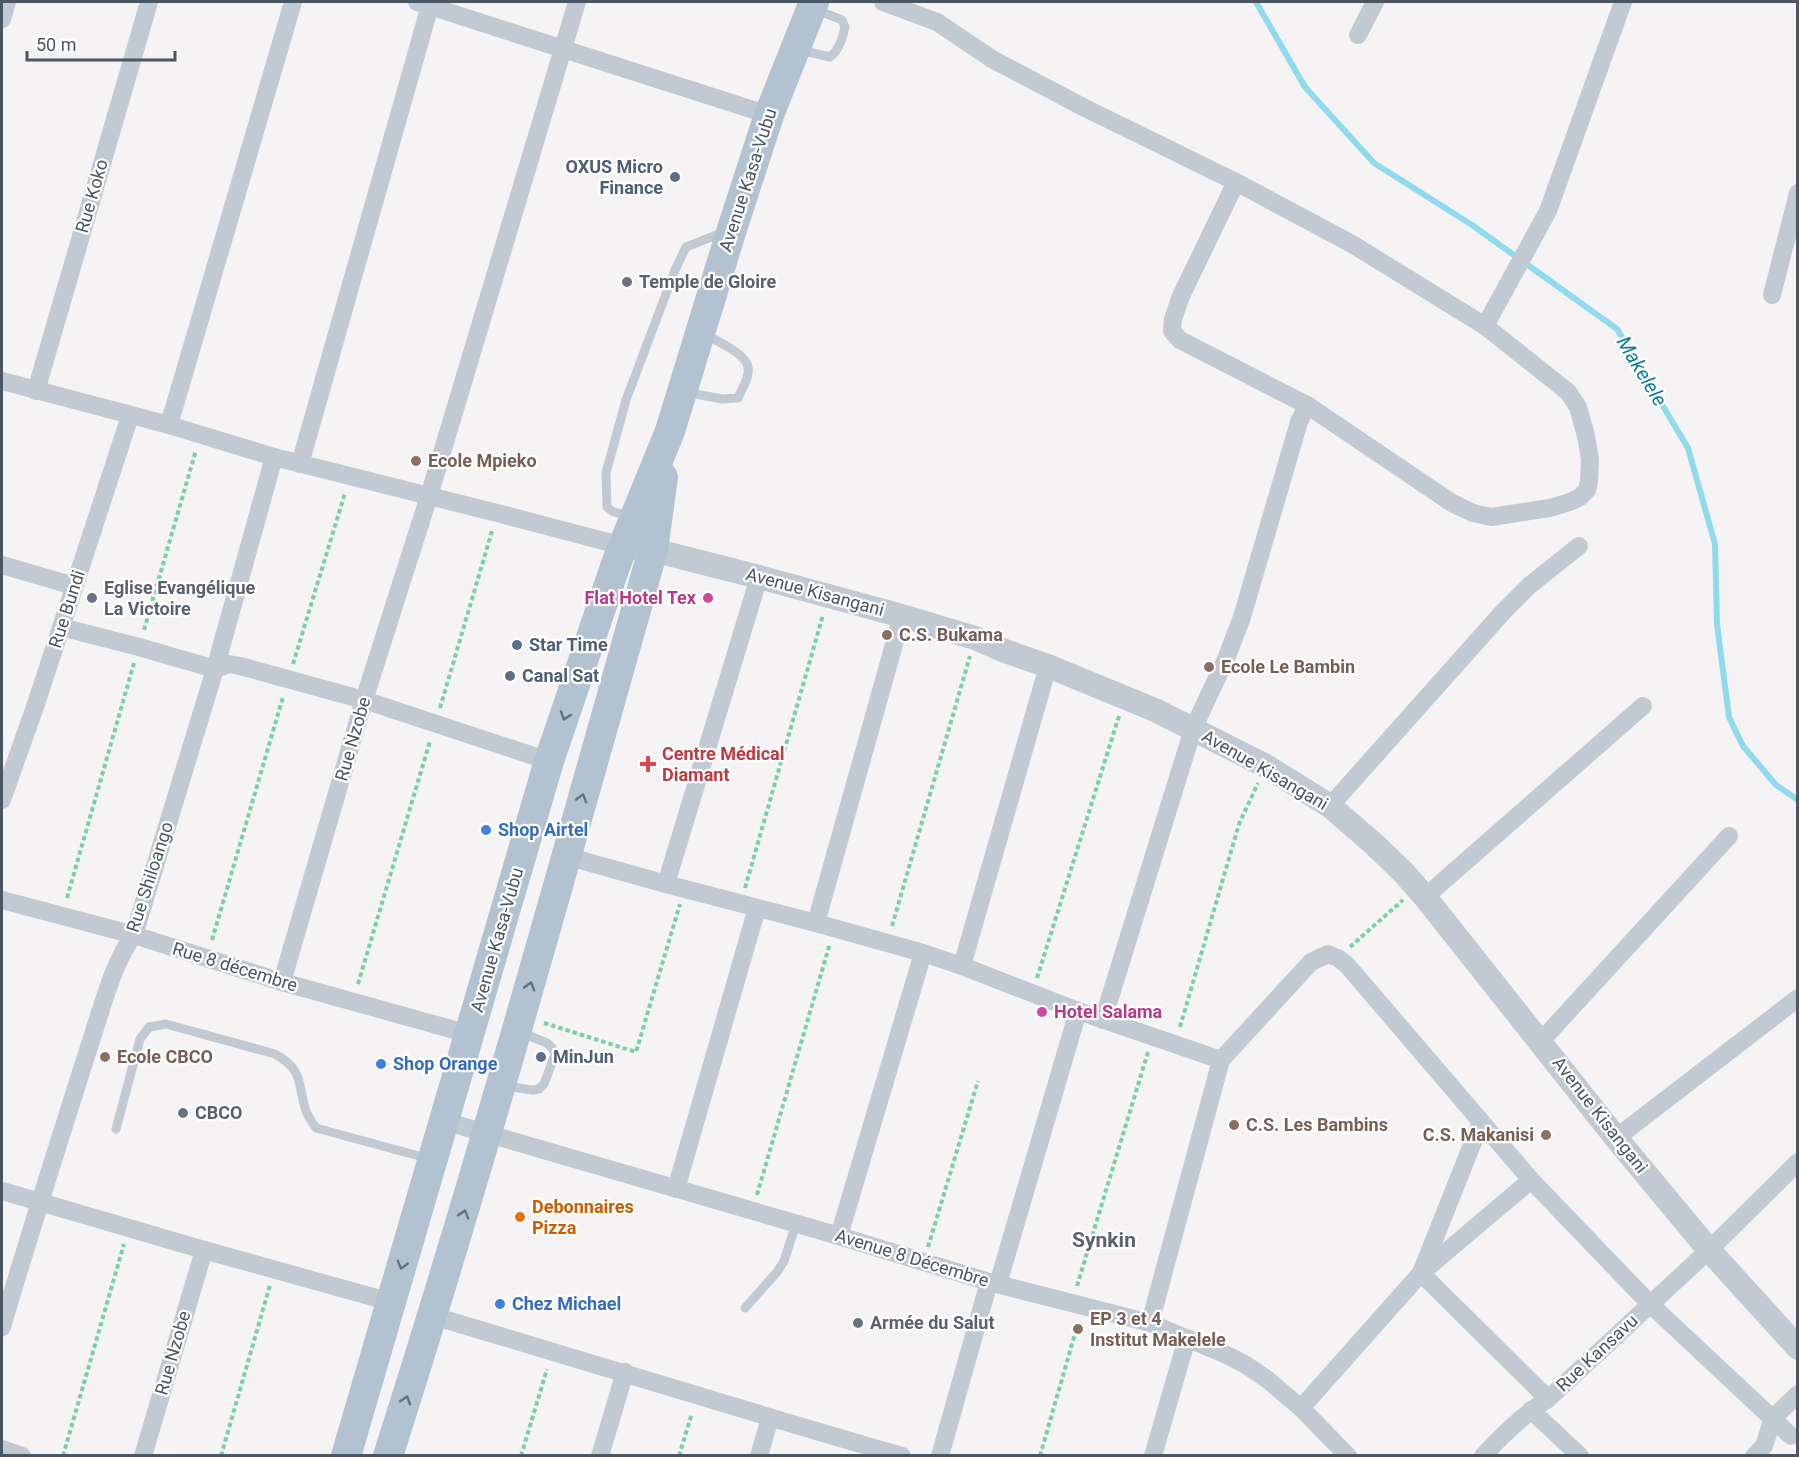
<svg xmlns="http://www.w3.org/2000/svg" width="1799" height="1457" viewBox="0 0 1799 1457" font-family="Roboto,sans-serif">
	<rect width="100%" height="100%" fill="#f5f3f3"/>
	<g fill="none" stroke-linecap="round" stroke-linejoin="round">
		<!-- stream -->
		<polyline stroke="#90daee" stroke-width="6" points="1256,2 1305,87 1374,163 1472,225 1617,329 1688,448 1715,544 1717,624 1729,717 1743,746 1776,785 1798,800"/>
		<!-- path -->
		<g stroke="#7ad0a6" stroke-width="4" stroke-dasharray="4.5 3" stroke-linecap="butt">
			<polyline points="144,630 196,450"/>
			<polyline points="293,664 345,493"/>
			<polyline points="440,708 492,531"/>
			<polyline points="745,888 823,615"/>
			<polyline points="67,898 134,663"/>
			<polyline points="892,926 970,656"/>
			<polyline points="212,940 283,697"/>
			<polyline points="1350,947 1403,900"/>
			<polyline points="1037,978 1119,716"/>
			<polyline points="358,984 430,741"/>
			<polyline points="544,1023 636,1052 680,904"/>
			<polyline points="1180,1027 1239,824 1258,783"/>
			<polyline points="757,1195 830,943"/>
			<polyline points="928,1247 978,1081"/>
			<polyline points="1077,1286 1148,1052"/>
			<polyline points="63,1456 124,1244"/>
			<polyline points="221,1456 270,1285"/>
			<polyline points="521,1456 547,1369"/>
			<polyline points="679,1456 692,1413"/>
			<polyline points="1040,1456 1078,1323"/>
		</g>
		<!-- service -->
		<g stroke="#c1cad2" stroke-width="9">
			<path d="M800,50L830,57C840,49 842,39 845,27L842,20L814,9"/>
			<path d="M685,392L722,399L738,398C742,389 750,377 748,367C746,353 714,340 703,333"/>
			<polyline points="630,517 612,511 607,507 606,473 626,400 675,270 686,247 724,232"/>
			<polyline points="504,1086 533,1090 539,1089 544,1084 555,1054 552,1048 547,1043 522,1033"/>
			<path d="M116,1129L140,1039L149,1027L166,1024L275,1054C305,1071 297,1084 306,1111C308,1117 313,1123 316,1128L430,1159"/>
			<polyline points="745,1308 777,1272 784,1261 796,1224"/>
		</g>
		<!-- minor -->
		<g stroke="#c1cad2" stroke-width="18">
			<polyline points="417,2 769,115"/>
			<polyline points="883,2 937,22 992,59 1083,107 1236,182 1352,244 1485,326 1568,392 1578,407 1586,436 1590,459 1589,482 1587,490 1580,497 1570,502 1550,508 1491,517 1473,513 1452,503 1307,405 1180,340 1172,331 1173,319 1181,296 1236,182"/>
			<polyline points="2,19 7,2"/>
			<polyline points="1358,35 1375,2"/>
			<polyline points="1772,295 1798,193"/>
			<polyline points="1485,326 1548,211 1623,2"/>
			<polyline points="2,381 169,425 274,457 497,513 623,546"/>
			<polyline points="36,391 149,2"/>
			<polyline points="169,425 293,2"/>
			<polyline points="300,464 431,2"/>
			<polyline points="2,565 74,586"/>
			<polyline points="61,627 139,647 215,669 229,664 240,666 364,700 549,761"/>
			<polyline points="2,800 36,704 130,416"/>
			<polyline points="1330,806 1503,612 1530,585 1579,546"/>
			<polyline points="566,856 666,884 816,923 923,953 962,966 1078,1011 1221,1060"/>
			<polyline points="666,884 759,577"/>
			<polyline points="1425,897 1643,706"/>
			<polyline points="2,900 134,935 282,982 469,1034"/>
			<polyline points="816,923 902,616"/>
			<polyline points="962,966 1048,666"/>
			<polyline points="282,982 364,700 429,496 577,2"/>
			<polyline points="1103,1020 1193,729 1226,659 1242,617 1299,422 1307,405"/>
			<polyline points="1541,1041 1729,836"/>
			<polyline points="444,1121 839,1236 989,1282 1150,1323 1229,1356 1246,1365 1268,1380 1301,1408 1348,1456"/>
			<polyline points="1481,1122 1421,1273 1548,1399"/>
			<polyline points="1616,1138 1798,998"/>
			<polyline points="676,1189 757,908"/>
			<polyline points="2,1191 204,1250 391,1302"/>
			<polyline points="839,1236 923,953"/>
			<polyline points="998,1284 1078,1011"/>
			<path d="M433,1316C589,1362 745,1411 902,1456"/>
			<polyline points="1150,1323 1221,1060 1311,962 1328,954 1338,958 1347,965 1531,1180 1650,1304 1791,1436"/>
			<path d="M2,1327C30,1232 60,1138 90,1044C100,1014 114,959 134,935L215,669L274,457"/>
			<polyline points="1301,1408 1421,1273 1531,1180"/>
			<polyline points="1531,1410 1580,1456"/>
			<polyline points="2,1449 22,1456"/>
			<polyline points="143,1456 204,1250"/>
			<polyline points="600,1456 625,1372"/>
			<polyline points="759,1456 770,1418"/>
			<polyline points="940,1456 989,1282"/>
			<polyline points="1153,1456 1187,1338"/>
			<path d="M1483,1456C1503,1434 1523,1415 1548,1399L1709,1250L1798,1162"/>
			<polyline points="1754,1456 1764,1446 1773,1418 1798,1394"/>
		</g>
		<!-- tertiary -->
		<polyline stroke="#c1cad2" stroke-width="24" points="636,548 653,550 759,577 902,616 975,638 1005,651 1048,666 1155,710 1266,766 1330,806 1375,845 1404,873 1425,897 1616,1138 1709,1250 1798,1348"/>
		<!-- primary -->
		<g stroke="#b3c2d1" stroke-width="30">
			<polyline points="346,1456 549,761 617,561 670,431 732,229 769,115 814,2"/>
			<path d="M388,1456C484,1156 567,853 653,550L663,477"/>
		</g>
	</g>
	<!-- one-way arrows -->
	<defs><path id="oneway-chevron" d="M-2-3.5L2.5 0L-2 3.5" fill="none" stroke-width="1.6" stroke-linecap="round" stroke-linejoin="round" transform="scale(1.5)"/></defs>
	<g stroke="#64717d">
		<use href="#oneway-chevron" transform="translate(565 716) rotate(109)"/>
		<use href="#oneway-chevron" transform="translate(582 798) rotate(-74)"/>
		<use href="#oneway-chevron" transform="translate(530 986) rotate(-74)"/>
		<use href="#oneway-chevron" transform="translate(464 1214) rotate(-73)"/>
		<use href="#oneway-chevron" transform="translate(402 1265) rotate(106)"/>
		<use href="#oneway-chevron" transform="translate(406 1400) rotate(-72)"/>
	</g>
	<!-- markers -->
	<g fill="#5c6f8a" stroke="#fff" stroke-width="2">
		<circle cx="675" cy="177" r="6"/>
		<circle cx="517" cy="645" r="6"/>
		<circle cx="510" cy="676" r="6"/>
		<circle cx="541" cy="1057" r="6"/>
	</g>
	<g fill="#6b7280" stroke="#fff" stroke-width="2">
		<circle cx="627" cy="282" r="6"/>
		<circle cx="92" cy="598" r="6"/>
		<circle cx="183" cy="1113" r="6"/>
		<circle cx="858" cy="1323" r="6"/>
	</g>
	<g fill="#8d6e63" stroke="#fff" stroke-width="2">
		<circle cx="416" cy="461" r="6"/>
		<circle cx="887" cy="635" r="6"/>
		<circle cx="1209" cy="667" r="6"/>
		<circle cx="105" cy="1057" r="6"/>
		<circle cx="1234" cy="1125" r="6"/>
		<circle cx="1546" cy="1135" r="6"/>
		<circle cx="1078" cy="1329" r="6"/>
	</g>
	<g fill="#d1479c" stroke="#fff" stroke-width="2">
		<circle cx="708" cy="598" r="6"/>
		<circle cx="1042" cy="1012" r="6"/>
	</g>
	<path fill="#e0444e" stroke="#fff" stroke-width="2" d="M645 755h6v6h6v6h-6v6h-6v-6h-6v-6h6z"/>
	<g fill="#3f7fe0" stroke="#fff" stroke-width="2">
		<circle cx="486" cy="830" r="6"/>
		<circle cx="381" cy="1064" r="6"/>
		<circle cx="500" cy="1304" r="6"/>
	</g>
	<circle fill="#e8710a" stroke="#fff" stroke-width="2" cx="520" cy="1217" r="6"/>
	<g text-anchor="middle" stroke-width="4.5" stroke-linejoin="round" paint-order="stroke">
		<!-- service labels -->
		<g font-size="18" font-weight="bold" fill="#4e5e75" stroke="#fff" text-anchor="start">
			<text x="663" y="173" text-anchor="end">OXUS Micro<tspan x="663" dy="21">Finance</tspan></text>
			<text x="529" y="651">Star Time</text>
			<text x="522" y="682">Canal Sat</text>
			<text x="553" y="1063">MinJun</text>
		</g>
		<!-- street labels -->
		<g font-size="18" fill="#4a5661" stroke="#fff">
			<text transform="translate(748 180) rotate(-72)" y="6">Avenue Kasa-Vubu</text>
			<text transform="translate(92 196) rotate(-74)" y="6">Rue Koko</text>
			<text transform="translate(815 592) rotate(15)" y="6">Avenue Kisangani</text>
			<text transform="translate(67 609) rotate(-72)" y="6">Rue Bundi</text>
			<text transform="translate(353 739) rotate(-74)" y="6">Rue Nzobe</text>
			<text transform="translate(1265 770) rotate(30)" y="6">Avenue Kisangani</text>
			<text transform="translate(150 877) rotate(-72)" y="6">Rue Shiloango</text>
			<text transform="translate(497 940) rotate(-74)" y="6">Avenue Kasa-Vubu</text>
			<text transform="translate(235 967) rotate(17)" y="6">Rue 8 décembre</text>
			<text transform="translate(1600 1115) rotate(52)" y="6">Avenue Kisangani</text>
			<text transform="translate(912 1258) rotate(17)" y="6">Avenue 8 Décembre</text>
			<text transform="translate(173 1353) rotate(-74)" y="6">Rue Nzobe</text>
			<text transform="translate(1597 1353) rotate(-43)" y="6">Rue Kansavu</text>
		</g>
		<!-- worship labels -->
		<g font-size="18" font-weight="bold" fill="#5b616d" stroke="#fff" text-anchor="start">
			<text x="639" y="288">Temple de Gloire</text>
			<text x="104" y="594">Eglise Evangélique<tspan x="104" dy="21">La Victoire</tspan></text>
			<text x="195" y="1119">CBCO</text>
			<text x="870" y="1329">Armée du Salut</text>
		</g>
		<!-- education labels -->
		<g font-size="18" font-weight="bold" fill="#785e54" stroke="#fff" text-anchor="start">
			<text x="428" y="467">Ecole Mpieko</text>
			<text x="899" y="641">C.S. Bukama</text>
			<text x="1221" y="673">Ecole Le Bambin</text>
			<text x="117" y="1063">Ecole CBCO</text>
			<text x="1246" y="1131">C.S. Les Bambins</text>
			<text x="1534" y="1141" text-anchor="end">C.S. Makanisi</text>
			<text x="1090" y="1325">EP 3 et 4<tspan x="1090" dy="21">Institut Makelele</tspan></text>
		</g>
		<!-- hotel labels -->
		<g font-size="18" font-weight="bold" fill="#b23c85" stroke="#fff" text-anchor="end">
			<text x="696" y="604">Flat Hotel Tex</text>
			<text x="1054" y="1018" text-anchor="start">Hotel Salama</text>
		</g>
		<!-- health labels -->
		<g font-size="18" font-weight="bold" fill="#be3a42" stroke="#fff" text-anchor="start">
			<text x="662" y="760">Centre Médical<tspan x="662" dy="21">Diamant</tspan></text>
		</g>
		<!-- shop labels -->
		<g font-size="18" font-weight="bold" fill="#366cbe" stroke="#fff" text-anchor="start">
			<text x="498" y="836">Shop Airtel</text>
			<text x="393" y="1070">Shop Orange</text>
			<text x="512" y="1310">Chez Michael</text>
		</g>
		<!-- food labels -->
		<g font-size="18" font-weight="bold" fill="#c56008" stroke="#fff" text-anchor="start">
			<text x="532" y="1213">Debonnaires<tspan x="532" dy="21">Pizza</tspan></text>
		</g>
		<!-- water labels -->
		<g font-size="20" font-style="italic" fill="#0c7c9b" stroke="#fff">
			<text transform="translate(1642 371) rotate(59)" y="7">Makelele</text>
		</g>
		<!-- quarter labels -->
		<g font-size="21" font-weight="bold" fill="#5f6368" stroke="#fff">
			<text x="1104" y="1247">Synkin</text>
		</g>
	</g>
	<!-- border -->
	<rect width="1799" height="1457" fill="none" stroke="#4a5661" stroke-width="6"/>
	<!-- scale -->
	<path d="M27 51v9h148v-9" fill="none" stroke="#4a5661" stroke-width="3"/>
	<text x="36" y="51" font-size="18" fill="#4a5661" stroke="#ffffff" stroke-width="4.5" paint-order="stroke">50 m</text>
</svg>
